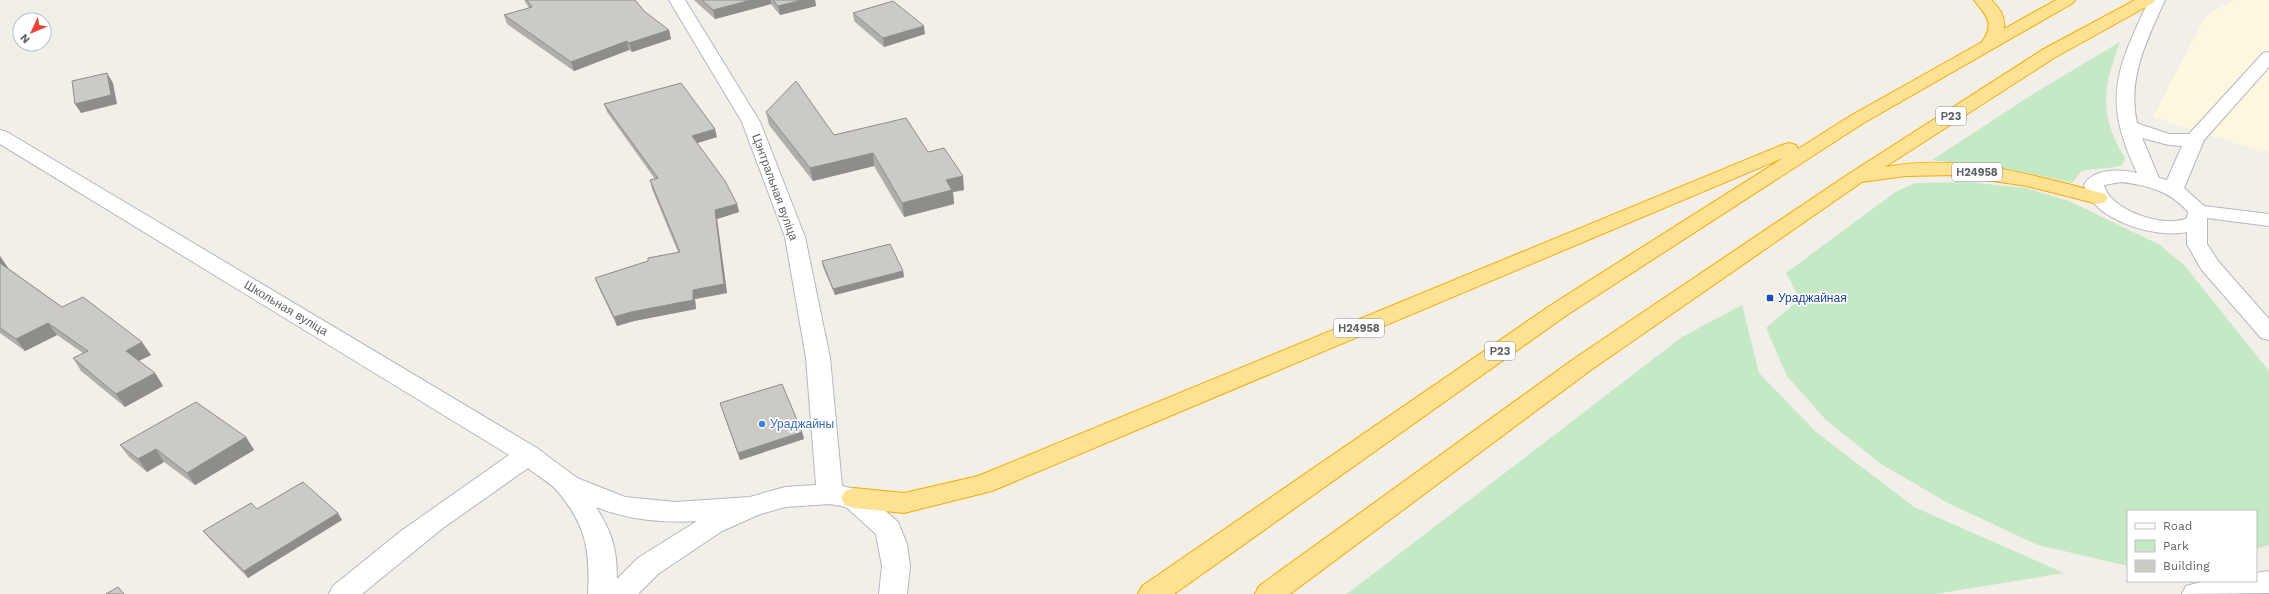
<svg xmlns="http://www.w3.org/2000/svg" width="2269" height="594" viewBox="0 0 2269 594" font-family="'Work Sans',sans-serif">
	<rect width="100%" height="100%" fill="#f1efe8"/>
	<!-- commercial -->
	<polygon fill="#fef7e0" points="2234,0 2269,0 2269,149 2263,152 2153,117 2206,15"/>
	<!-- green -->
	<g fill="#c5e8c5">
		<path d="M2120,42C2103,87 2098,114 2125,158L2122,165C2114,169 2093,168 2081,171L2072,183L2029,173L1932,160L2033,94Z"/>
		<polygon points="1967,182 2026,188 2069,201 2160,245 2185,266 2269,371 2269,545 2256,549 2256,511 2128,511 2128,566 2038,545 1948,503 1881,464 1826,420 1787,376 1766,328 1800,299 1786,273 1894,193 1915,183"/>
		<polygon points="1742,305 1759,373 1816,432 1914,507 2064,573 1936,594 1347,594 1682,337"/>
	</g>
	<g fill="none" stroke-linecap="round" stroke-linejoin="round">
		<!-- minor casing -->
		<g stroke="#b5b8bc" stroke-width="2">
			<g id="minor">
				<path d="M669,0H685L760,122L805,237L830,358L842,486L863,491L898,522L907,544L910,566L907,594H879L882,566L876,534L846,507L830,504L785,507L758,515L722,531L658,574L638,594H588C590,552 587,527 559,493C552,483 537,476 528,468L443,528L362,594H329L333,586L401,531L509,455L0,144V130L7,132L537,448L577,478L625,497L675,502L750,497L785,487L816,485L806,358L785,237L742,122ZM596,507C628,520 663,523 697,521L638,558L617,579C617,548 612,533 596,507Z"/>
				<path d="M2149,0H2165C2147,40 2127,78 2137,123L2142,125L2169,134H2189L2263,53L2269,52V67L2204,140L2184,188L2204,206L2269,214V226L2207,218V244L2218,261L2269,319V340L2261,338L2201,269L2187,244V232C2155,239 2091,220 2084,184C2095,168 2120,169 2137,173C2102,98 2116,71 2149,0ZM2142,138L2169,145L2182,146L2167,180L2159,178ZM2121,182C2146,185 2171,191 2188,212L2187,218C2165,229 2109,210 2104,185Z"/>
				<polygon points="2269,571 2269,593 2182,594 2186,586 2205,581 2256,581 2256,573"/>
			</g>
		</g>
		<!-- highway casing -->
		<g stroke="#f9ab00" stroke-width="2">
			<g id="highway">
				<path d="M1974,0H1991C2000,8 2006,17 2004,29L2056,0H2075L2073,3L1862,124L1567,315L1174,594H1138L1142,586L1551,305L1783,158L992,491L904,513L854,508L845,505L841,498L845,491L854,488L904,493L978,476L1782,145L1789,143L1796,145L1798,149L1850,116L1982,42C1996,22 1985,15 1974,0Z"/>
				<path d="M2135,0H2155L2153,3L2054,58L1885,167C1958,153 2035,175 2105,194L2108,198L2105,202L2098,204L2027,186L1953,175L1905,176L1862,182L1591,370L1290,594H1255L1259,586L1575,358L1847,175L2042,50Z"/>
			</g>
		</g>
		<!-- minor -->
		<use href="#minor" fill="#fff" fill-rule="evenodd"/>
		<!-- highway -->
		<use href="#highway" fill="#fde293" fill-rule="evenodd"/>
	</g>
	<!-- wall -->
	<g fill="#afaea9">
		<polygon points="524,0 635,0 645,12 669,30 671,39 632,52 629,50 574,71 507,24 504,15 529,8"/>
		<polygon points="694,0 815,0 816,6 780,15 771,4 715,19"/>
		<polygon points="853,13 925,34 884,47 854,21"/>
		<polygon points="604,104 717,137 697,143 737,204 739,212 717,219 727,293 695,299 696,309 634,321 617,326 598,286 595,278 678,252 652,189 650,180 655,179 607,112"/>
		<polygon points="766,112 834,135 928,152 964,190 953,192 954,204 904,217 874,166 813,181 769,125"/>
		<polygon points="0,256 8,268 62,307 151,355 139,361 155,373 163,386 125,407 81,371 73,358 83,353 57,335 25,351 0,333"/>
		<polygon points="822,261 903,271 904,277 835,295 823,267"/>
		<polygon points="720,403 802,432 804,439 740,460"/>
		<polygon points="246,437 254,450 195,485 164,462 147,472 129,457 120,445"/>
		<polygon points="257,509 342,520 248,578 208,537 203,531"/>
	</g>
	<!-- shaded-wall -->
	<g fill="#8f8d8a">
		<polygon points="751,0 771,0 771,4 715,19 713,10"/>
		<polygon points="802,0 815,0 816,6 780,15 778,6"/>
		<polygon points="924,26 925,34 884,47 883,38"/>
		<polygon points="669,30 671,39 632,52 629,43"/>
		<polygon points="627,41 629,50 574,71 571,62"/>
		<polygon points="107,73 113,83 117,104 81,113 75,104"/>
		<polygon points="715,129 717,137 694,144 692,136"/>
		<polygon points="873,153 874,166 813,181 810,168"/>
		<polygon points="963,176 964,190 953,192 954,204 904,217 902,203 946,180"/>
		<polygon points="737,204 739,212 717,219 727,293 695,299 696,309 634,321 617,326 614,317 693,290 715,210"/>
		<polygon points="0,256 8,268 3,271 0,267"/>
		<polygon points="903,271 904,277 835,295 833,289"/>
		<polygon points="48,323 57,335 25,351 16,339"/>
		<polygon points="142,342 151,355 134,363 126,351"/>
		<polygon points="155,373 163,386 125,407 116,394"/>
		<polygon points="802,432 804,439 740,460 738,453"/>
		<polygon points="246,437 254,450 195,485 187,473"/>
		<polygon points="156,449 164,462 147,472 138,459"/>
		<polygon points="338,513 342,520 248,578 244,571"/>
	</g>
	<!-- building -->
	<g fill="#cccac5" stroke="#8f8d8a">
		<polygon points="527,0 635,0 645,12 669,30 629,43 627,41 571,62 504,15 532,7"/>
		<polygon points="702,0 751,0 713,10"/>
		<polygon points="773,0 802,0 778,6"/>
		<polygon points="893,1 924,26 883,38 853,13"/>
		<polygon points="107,73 111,95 75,104 72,81"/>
		<polygon points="796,81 834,135 906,118 928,152 944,148 963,176 946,180 952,190 902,203 873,153 810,168 766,112"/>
		<polygon points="681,83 715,129 692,136 725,181 737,204 715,210 724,284 693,290 693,300 631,312 614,317 595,278 648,261 648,258 680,252 650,180 658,178 604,104"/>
		<polygon points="890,244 903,271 833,289 822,261"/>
		<polygon points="0,263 62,307 83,297 142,342 126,351 155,373 116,394 73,358 88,351 48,323 16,339 0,328"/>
		<polygon points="782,384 802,432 738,453 720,403"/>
		<polygon points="196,402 246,437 187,473 156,449 138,459 120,445"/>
		<polygon points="303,482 338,513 244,571 203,531 251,503 257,509"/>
		<polygon points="118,587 124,594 106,594"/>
	</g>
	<!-- markers -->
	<rect fill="#1a4fb4" stroke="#fff" stroke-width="1.5" x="1766" y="294" width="8" height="8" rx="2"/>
	<circle fill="#3f7fe0" stroke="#fff" stroke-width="1.5" cx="762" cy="424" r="4"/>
	<g text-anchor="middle" stroke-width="3.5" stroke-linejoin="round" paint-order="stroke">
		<!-- shield labels -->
		<g fill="#fff" stroke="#8f9295" stroke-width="1">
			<rect x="1936" y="107" width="30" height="18" rx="3"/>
			<rect x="1952" y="163" width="50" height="18" rx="3"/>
			<rect x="1334" y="319" width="50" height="18" rx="3"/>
			<rect x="1485" y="342" width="30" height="18" rx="3"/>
		</g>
		<g font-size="11" font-weight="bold" fill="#5f6368">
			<text x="1951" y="120">Р23</text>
			<text x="1977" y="176">Н24958</text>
			<text x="1359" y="332">Н24958</text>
			<text x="1500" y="355">Р23</text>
		</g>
		<!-- street labels -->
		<g font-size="12" fill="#5f6368" stroke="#fff">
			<text transform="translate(775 187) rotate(70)" y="4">Цэнтральная вуліца</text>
			<text transform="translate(286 308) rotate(31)" y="4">Школьная вуліца</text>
		</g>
		<!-- transit labels -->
		<g font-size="12" fill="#164399" stroke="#fff" text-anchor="start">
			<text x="1778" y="302">Ураджайная</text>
		</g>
		<!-- shop labels -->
		<g font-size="12" fill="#366cbe" stroke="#fff" text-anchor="start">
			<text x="770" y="428">Ураджайны</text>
		</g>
	</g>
	<!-- legend -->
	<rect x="2127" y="510" width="130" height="72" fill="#ffffff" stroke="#bfc1c3"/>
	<rect x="2135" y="523" width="20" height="6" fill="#ffffff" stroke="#bfc1c3"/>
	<text x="2163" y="530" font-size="12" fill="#5f6368">Road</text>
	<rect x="2135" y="540" width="20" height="12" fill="#c5e8c5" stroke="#bfc1c3"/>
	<text x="2163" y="550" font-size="12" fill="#5f6368">Park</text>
	<rect x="2135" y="560" width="20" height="12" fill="#cccac5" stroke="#bfc1c3"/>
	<text x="2163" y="570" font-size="12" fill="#5f6368">Building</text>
	<!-- north arrow -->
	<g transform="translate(32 32) rotate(226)"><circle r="19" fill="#ffffff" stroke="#bfc1c3"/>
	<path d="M0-3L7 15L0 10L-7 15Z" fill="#ea4335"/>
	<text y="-6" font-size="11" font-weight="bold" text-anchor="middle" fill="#5f6368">N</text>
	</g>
</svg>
